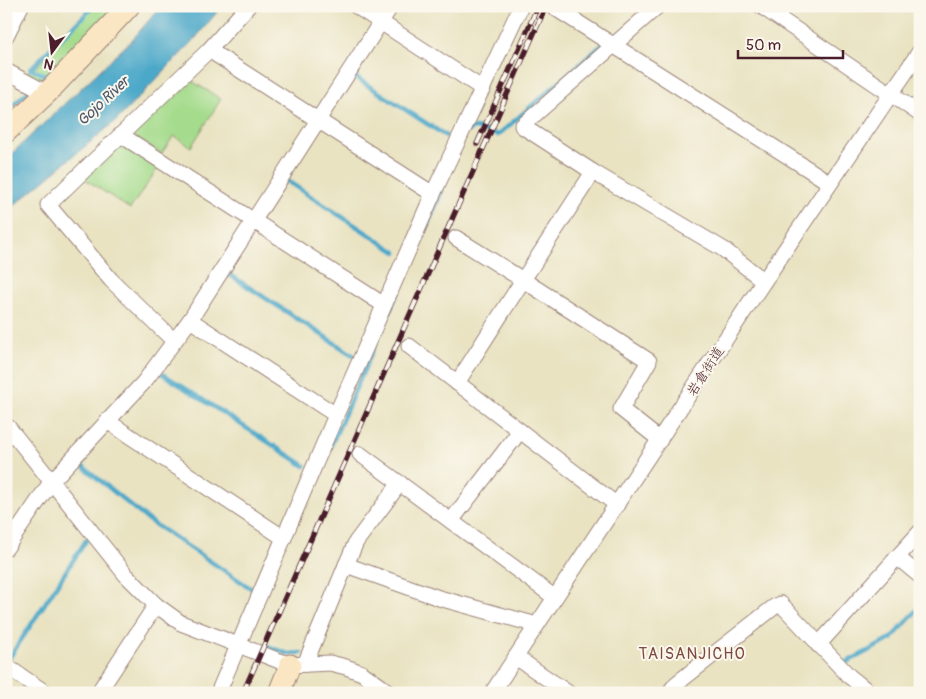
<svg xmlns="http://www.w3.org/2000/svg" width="926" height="699" viewBox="0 0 926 699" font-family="Pangolin,'Klee One',sans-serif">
	<rect width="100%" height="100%" fill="#fbf7ec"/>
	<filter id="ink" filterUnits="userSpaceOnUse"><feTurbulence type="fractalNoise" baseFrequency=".02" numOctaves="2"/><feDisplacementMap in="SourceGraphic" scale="10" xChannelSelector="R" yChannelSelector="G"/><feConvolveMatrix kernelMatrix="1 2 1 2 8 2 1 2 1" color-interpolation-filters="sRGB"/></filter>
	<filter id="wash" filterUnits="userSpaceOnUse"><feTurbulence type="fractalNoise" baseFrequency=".0096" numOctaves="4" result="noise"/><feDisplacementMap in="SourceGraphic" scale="20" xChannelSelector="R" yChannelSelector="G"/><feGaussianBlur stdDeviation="1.12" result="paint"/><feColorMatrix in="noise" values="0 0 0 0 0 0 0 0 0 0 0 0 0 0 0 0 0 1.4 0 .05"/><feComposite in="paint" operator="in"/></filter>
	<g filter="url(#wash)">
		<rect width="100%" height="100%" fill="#e9e3c2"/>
		<!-- green -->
		<g fill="#a4db8c" stroke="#777d5c">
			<polygon points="95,6 122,6 44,81 27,74 30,70 44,76 44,78 47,75 34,69"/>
			<polygon points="185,77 221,99 191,147 174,136 161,154 130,133"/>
			<polygon points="118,143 158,168 130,209 82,177"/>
		</g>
		<!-- water -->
		<polygon fill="#4ba8c9" stroke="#4a647a" points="161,6 222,6 194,40 117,120 6,212 6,159 132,40"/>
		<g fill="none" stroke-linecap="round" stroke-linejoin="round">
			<!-- stream -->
			<g stroke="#4ba8c9" stroke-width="4.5">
				<polyline points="44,77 46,75 30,69 94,6"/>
				<polyline points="355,77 446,136"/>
				<polyline points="6,111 29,91 27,87"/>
				<polyline points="469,131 470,129 476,128 498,135 601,46"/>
				<polyline points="287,181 396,252"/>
				<polyline points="227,273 353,355"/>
				<polyline points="163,374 305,466"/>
				<polyline points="325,459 442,191"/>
				<polyline points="61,485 62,480 79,463 148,520 252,589"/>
				<polyline points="268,646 288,654 301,653"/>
				<polyline points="8,660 87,539"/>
				<polyline points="847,662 891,639 920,607"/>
			</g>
		</g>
	</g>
	<g filter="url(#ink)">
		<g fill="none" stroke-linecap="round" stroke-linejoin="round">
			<!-- street casing -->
			<g stroke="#9a8176" stroke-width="17">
				<g id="street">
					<polyline points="356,6 483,89"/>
					<polyline points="658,6 522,126 593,172 723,249 764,281"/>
					<polyline points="761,6 920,114"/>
					<polyline points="555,8 830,183"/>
					<polyline points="6,36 21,6"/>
					<polyline points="209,50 433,194"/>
					<polyline points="6,71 47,93"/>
					<polyline points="121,135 384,305"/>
					<polyline points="593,172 523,280 649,361 621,409 660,440"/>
					<polyline points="456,238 523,280 457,383"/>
					<polyline points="190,320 336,415"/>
					<polyline points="174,341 111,280 48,205 209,50 248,6"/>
					<polyline points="409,346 617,505"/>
					<polyline points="107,421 284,538"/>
					<polyline points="8,427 126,575 156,605 181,623 290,665 330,663 346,667 362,673 390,693"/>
					<polyline points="360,454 554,597"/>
					<polyline points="451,521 520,431"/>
					<polyline points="6,548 51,482 144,382 190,320 391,6"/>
					<polyline points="897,557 920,576"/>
					<polyline points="346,565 356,542 400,483"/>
					<polyline points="818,645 920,532"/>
					<polyline points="516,657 568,693"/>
					<polyline points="305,664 346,565 439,598 537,625"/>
					<polyline points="6,666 46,693"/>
					<polyline points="98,693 156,605"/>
					<polyline points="218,693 336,415 433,194 521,6"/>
					<polyline points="492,693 764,281 920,51"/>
					<polyline points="669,693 676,684 774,607 781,604 849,676 870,693"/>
				</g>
			</g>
			<!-- secondary casing -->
			<g stroke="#9a8176" stroke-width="23">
				<g id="secondary">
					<polyline points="6,132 47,93 129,6"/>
					<polyline points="279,693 290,665"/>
				</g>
			</g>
			<!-- street -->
			<use href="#street" stroke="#fff" stroke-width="15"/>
			<!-- secondary -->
			<use href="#secondary" stroke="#fbe6c4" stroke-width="21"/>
			<!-- rail casing -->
			<g stroke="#4a1f2b" stroke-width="5.5">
				<g id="rail">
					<polyline points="477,144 538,6"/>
					<polyline points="243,693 546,6"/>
				</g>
			</g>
			<!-- rail -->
			<use href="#rail" stroke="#fbf7ec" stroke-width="4" stroke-dasharray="11" stroke-linecap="butt"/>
		</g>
	</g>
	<g text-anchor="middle" stroke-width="4" stroke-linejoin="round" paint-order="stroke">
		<!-- street labels -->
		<g font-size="14" fill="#4a1f2b" stroke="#fbf7ec">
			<text transform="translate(705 371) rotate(-57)" y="5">岩倉街道</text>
		</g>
		<!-- water labels -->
		<g font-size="15" font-style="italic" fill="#4a566a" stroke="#fbf7ec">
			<text transform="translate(103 101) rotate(-43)" y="5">Gojo River</text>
		</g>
		<!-- quarter labels -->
		<g font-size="16" letter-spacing="1" fill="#7d4a42" stroke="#fbf7ec">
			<text x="692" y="659">TAISANJICHO</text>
		</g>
	</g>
	<!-- margin -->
	<rect width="926" height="699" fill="none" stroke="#fbf7ec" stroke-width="25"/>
	<!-- north arrow -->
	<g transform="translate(52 52) rotate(195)" stroke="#fbf7ec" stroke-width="4" paint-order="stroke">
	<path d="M0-4L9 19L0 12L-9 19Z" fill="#4a1f2b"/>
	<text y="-8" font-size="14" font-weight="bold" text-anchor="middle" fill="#4a1f2b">N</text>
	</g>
	<!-- scale -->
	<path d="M738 50v8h105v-8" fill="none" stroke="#4a1f2b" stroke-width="2.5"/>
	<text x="746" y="50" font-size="15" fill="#4a1f2b" stroke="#fbf7ec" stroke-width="4" paint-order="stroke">50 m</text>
</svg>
